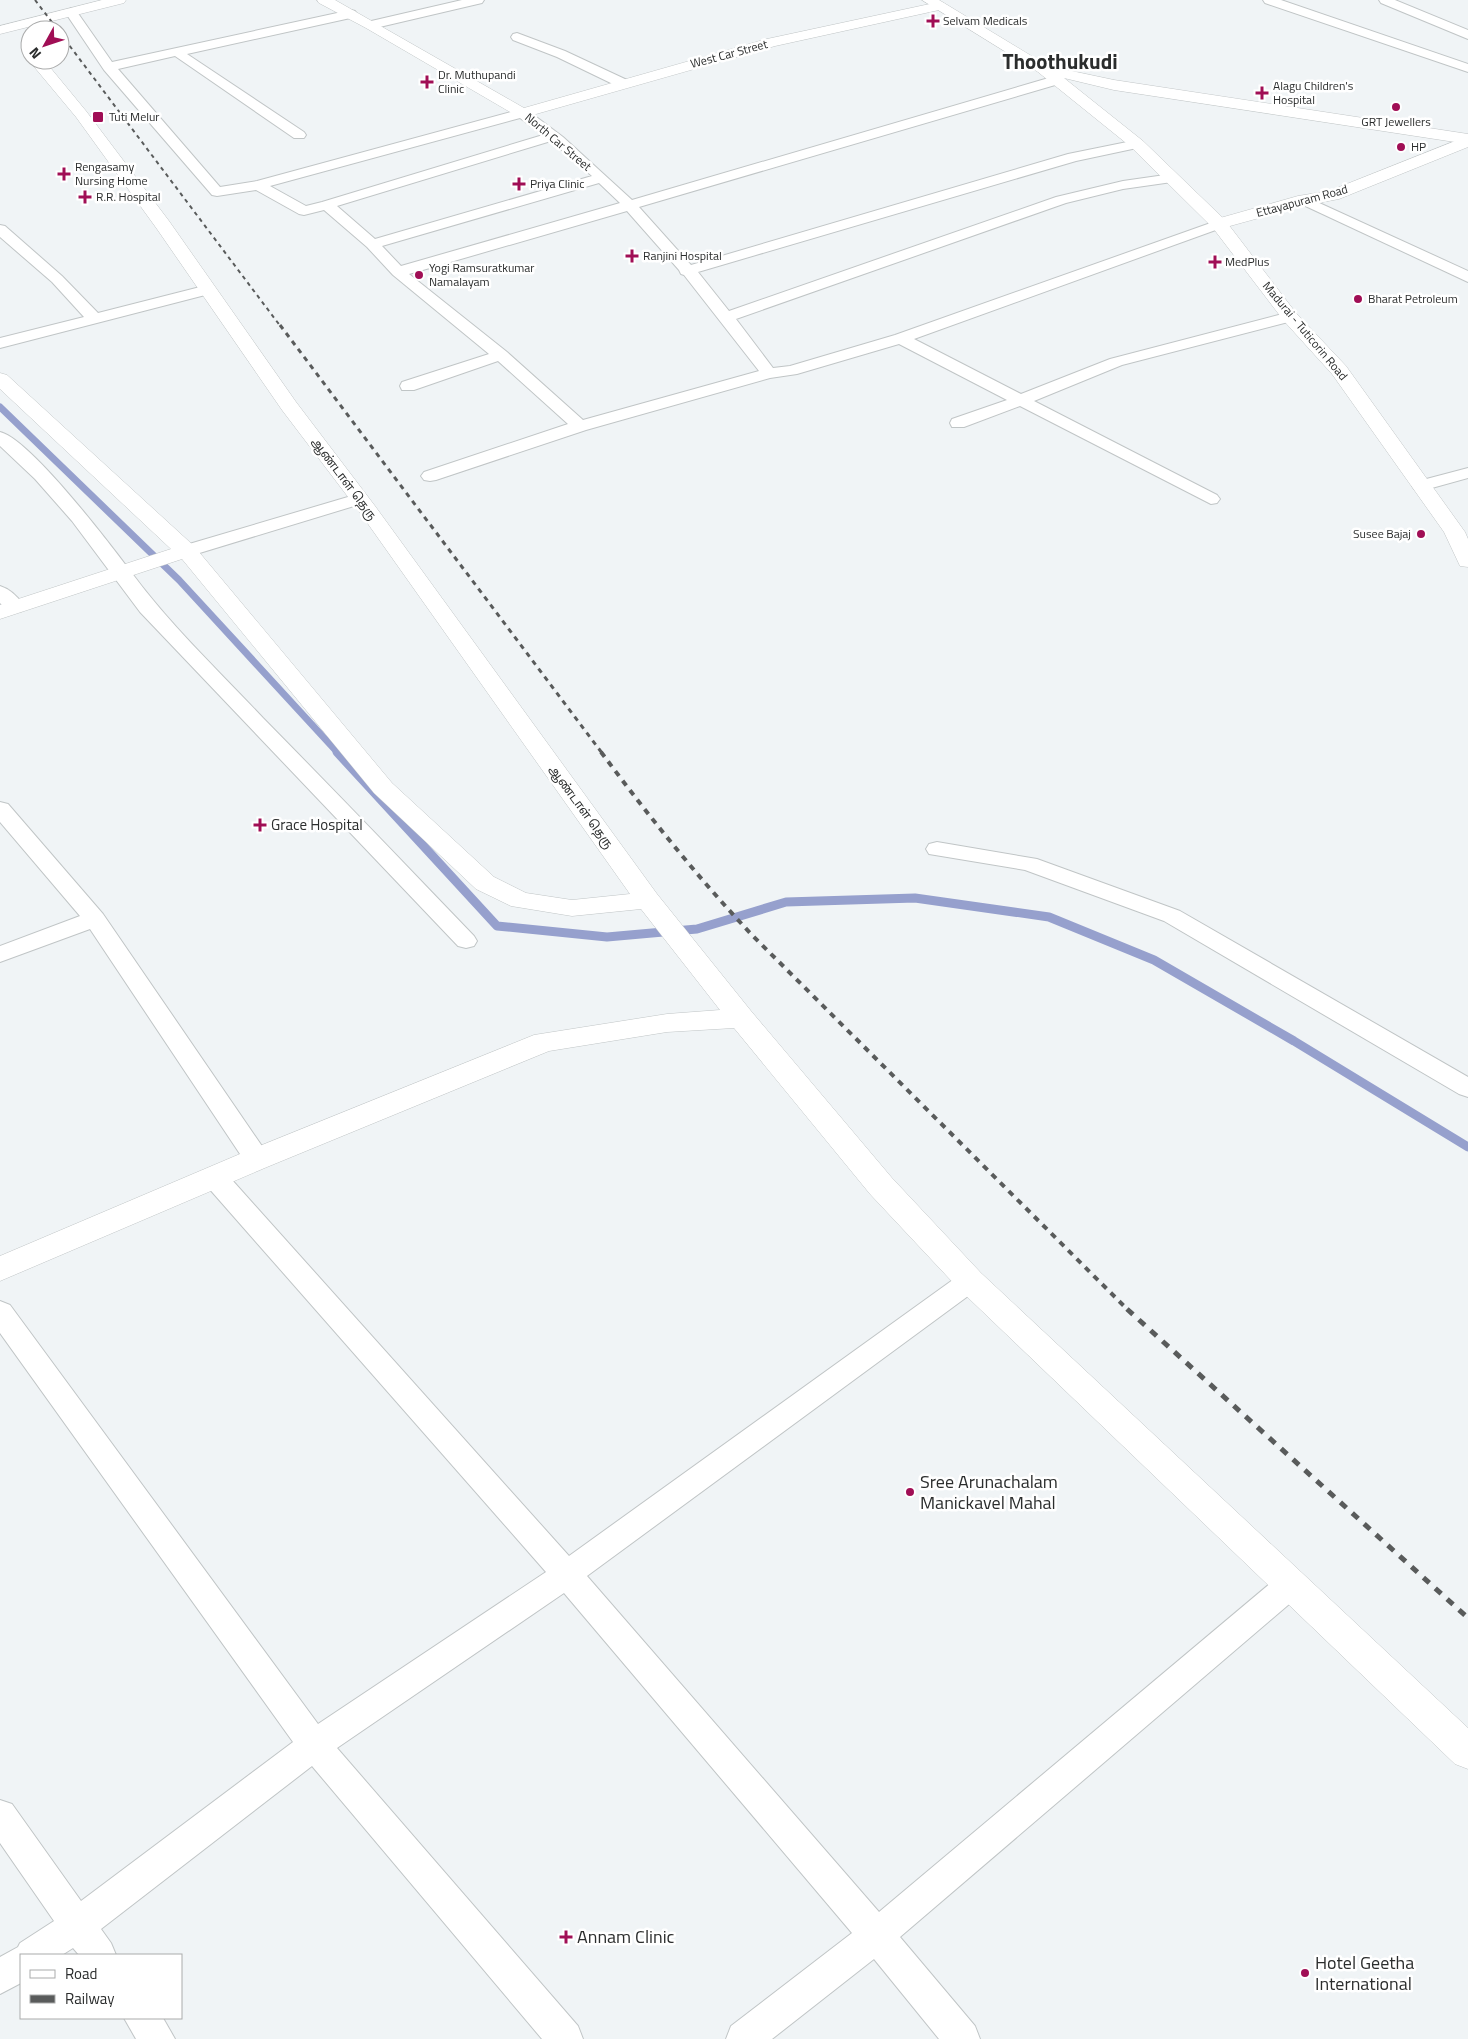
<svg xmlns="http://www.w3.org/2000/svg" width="1468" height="2039" viewBox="0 0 1468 2039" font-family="'Titillium Web','Noto Sans Tamil',sans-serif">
	<rect width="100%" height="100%" fill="#f0f4f6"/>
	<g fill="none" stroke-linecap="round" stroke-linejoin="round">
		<!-- stream-far1 -->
		<polyline stroke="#96a0cd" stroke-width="7" points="0,407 179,580 338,753"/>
		<!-- stream -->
		<polyline stroke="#96a0cd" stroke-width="9" points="337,752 497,926 607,937 697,929 786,902 915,898 1049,917 1154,960 1294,1041 1468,1147"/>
		<!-- street casing -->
		<g stroke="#c0c5c6" stroke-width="2">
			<g id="street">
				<polygon points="462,0 484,0 482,3 371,29 365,25 367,22"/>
				<polygon points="1263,0 1281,0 1468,64 1468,72 1265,3"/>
				<polygon points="1379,0 1395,0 1468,30 1468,39 1381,3"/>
				<path d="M71,8L75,9L112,62L351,10L355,11L357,14L355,17L187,54L304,132L306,135L304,138H294L175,56L118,69L220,187L257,181L522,109L527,110L563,137L632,200L1052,77L1057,76L1064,80L1062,83L639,207L691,265L1068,154L1137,140L1144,144L1137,148L1076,161L698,272L729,311L1056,197L1123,181L1172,174L1177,175L1179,178L1177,181L1172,182L1123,189L1066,203L736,319L773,368L790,366L895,335L1219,220L1224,221L1226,224L1224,227L914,339L1021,394L1110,359L1290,312L1296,314L1298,317L1296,320L1122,365L1034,401L1217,495L1220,499L1217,503L1211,504L1020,406L964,427H952L950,423L952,419L1007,400L899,344L797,374L770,378L586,430L436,480L430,481L424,480L421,476L424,472L568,424L498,361L414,390H402L400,386L402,382L489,354L393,275L367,247L324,210L304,215L299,214L256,190L217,196L212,195L104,70L65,12ZM520,118L543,135L322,202L306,206L270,186ZM551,141L592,176L375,239L337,206ZM599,183L620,203L401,266L382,246ZM627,211L679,270L681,274L684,275L759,371L583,420L507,352L409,274Z"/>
				<polygon points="517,33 565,51 627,80 629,83 627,86 617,86 557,57 513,40 511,37 513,34"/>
				<polygon points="1304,196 1468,271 1468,282 1299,203 1297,200 1299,197"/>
				<polygon points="0,225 5,226 62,276 98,313 208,285 213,287 216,290 213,293 0,348 0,338 84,317 52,282 0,237"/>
				<path d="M0,432C30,439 110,544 131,572C170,625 218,670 263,718C334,790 404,863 474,936L477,941L474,946L466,948L458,946L140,612L72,521L35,479L0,446Z"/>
				<polygon points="1468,468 1468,478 1421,491 1415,490 1412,486 1415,482"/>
				<polygon points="358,494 364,495 367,499 364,503 193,555 186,557 179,555 177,551 179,547"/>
				<path d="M0,586C10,589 19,598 25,607L22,611C11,614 7,610 0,603Z"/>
				<polygon points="0,802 8,804 103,914 266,1152 270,1159 266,1166 257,1168 248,1166 90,929 0,962 0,946 80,916 0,822"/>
				<polygon points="937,842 1037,859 1180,911 1468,1077 1468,1097 1459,1094 1164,921 1025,870 929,854 926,849 929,844"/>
				<polygon points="215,1169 224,1171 569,1556 961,1274 970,1271 979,1274 983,1281 979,1288 587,1576 879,1912 1279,1576 1290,1572 1301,1576 1305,1585 1301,1594 900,1937 975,2026 980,2039 939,2039 874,1959 772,2039 726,2039 731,2026 852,1933 564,1593 337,1748 578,2026 583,2039 542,2039 312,1766 101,1929 111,1943 116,1955 79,1955 73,1948 62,1955 21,1955 21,1983 0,1994 0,1957 18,1947 20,1943 54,1921 0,1843 0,1800 12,1804 81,1901 293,1742 0,1333 0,1301 10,1305 318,1724 546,1572 206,1185 202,1178 206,1171"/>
				<polygon points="124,2018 163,2018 175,2039 136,2039"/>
			</g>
		</g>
		<!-- secondary casing -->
		<g stroke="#c0c5c6" stroke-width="1">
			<g id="secondary">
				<polygon points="102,0 126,0 124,3 0,34 0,26"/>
				<polygon points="317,0 335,0 524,108 767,39 939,2 944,3 946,6 944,9 939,10 775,46 522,118 517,116 366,28 319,3"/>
				<polygon points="30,58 30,60 44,60 86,111 169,221 296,402 375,506 657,894 751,1011 892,1178 981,1273 1468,1728 1468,1769 1455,1764 959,1289 870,1194 734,1028 667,1032 549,1051 267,1167 0,1281 0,1256 247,1151 534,1035 667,1014 720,1010 641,909 572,916 511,906 476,889 374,793 182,559 0,619 0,605 171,549 0,389 0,373 7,375 194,546 392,783 494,877 526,893 572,900 630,894 361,514 282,410 157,229 76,117 31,63 29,60"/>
				<polygon points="1468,136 1468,147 1339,199 1306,205 1219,229 1213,228 1211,224 1213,220 1298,196 1329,191"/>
			</g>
		</g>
		<!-- primary casing -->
		<g stroke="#c0c5c6" stroke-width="1">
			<polygon id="primary" points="922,0 939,0 1048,66 1114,80 1468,134 1468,144 1114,90 1064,78 1143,141 1225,220 1296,313 1346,366 1465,532 1468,539 1468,567 1460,566 1444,532 1332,374 1284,321 1213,228 1131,147 1038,72"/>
		</g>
		<!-- street -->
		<use href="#street" fill="#fff" fill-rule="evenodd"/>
		<!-- secondary -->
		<use href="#secondary" fill="#fff" fill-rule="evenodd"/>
		<!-- primary -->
		<use href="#primary" fill="#fff" fill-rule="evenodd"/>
		<!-- rail-far3 -->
		<g stroke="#595b5b" stroke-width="2" stroke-dasharray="4 4" stroke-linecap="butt">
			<polyline points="35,0 58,30"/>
			<polyline points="60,33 281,327"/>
		</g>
		<!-- rail-far2 -->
		<polyline stroke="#595b5b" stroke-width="3" stroke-dasharray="5 5" stroke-linecap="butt" points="280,325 602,753"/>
		<!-- rail-far1 -->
		<path stroke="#595b5b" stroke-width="4" stroke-dasharray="6 6" stroke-linecap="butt" d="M601,752C648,815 698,878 753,936L1128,1310"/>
		<!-- rail -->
		<polyline stroke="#595b5b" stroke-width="5" stroke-dasharray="8 8" stroke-linecap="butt" points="1127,1309 1468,1618"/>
	</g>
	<!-- markers -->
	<g fill="#a00e55" stroke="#fff" stroke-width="2">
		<path d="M930.5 13.5h5v5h5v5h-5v5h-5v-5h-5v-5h5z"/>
		<path d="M424.5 74.5h5v5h5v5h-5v5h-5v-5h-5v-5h5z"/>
		<path d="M1259.5 85.5h5v5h5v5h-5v5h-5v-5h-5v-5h5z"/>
		<circle cx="1396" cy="107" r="5"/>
		<rect x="92" y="111" width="12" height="12" rx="2.5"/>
		<circle cx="1401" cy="147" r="5"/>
		<path d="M61.5 166.5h5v5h5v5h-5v5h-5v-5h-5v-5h5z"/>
		<path d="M516.5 176.5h5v5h5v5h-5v5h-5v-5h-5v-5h5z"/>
		<path d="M82.5 189.5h5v5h5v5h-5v5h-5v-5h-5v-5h5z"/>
		<path d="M629.5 248.5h5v5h5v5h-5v5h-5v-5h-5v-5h5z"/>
		<path d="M1212.5 254.5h5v5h5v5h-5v5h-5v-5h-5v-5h5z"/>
		<circle cx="419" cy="275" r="5"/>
		<circle cx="1358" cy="299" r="5"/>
		<circle cx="1421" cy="534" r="5"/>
		<path d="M257.5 817.5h5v5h5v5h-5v5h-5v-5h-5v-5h5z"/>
		<circle cx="910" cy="1492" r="5"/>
		<path d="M563.5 1929.5h5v5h5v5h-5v5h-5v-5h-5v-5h5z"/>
		<circle cx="1305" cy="1973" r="5"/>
	</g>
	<g text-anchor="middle" stroke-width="5" stroke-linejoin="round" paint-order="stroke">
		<!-- far-poi labels -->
		<g font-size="12" fill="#2b2d2d" stroke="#fff" text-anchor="start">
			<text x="943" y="25">Selvam Medicals</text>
			<text x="438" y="79">Dr. Muthupandi<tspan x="438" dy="14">Clinic</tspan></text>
			<text x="1273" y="90">Alagu Children's<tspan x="1273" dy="14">Hospital</tspan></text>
			<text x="109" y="121">Tuti Melur</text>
			<text x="1396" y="126" text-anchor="middle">GRT Jewellers</text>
			<text x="1411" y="151">HP</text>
			<text x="75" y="171">Rengasamy<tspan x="75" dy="14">Nursing Home</tspan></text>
			<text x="530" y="188">Priya Clinic</text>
			<text x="96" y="201">R.R. Hospital</text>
			<text x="643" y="260">Ranjini Hospital</text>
			<text x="1225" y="266">MedPlus</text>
			<text x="429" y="272">Yogi Ramsuratkumar<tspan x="429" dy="14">Namalayam</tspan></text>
			<text x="1368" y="303">Bharat Petroleum</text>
			<text x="1411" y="538" text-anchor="end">Susee Bajaj</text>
		</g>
		<!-- far-street labels -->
		<g font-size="12" fill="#2b2d2d" stroke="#fff">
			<text transform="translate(729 54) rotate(-15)" y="4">West Car Street</text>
			<text transform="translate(558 142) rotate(40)" y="4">North Car Street</text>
			<text transform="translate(1302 201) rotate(-15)" y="4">Ettayapuram Road</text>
			<text transform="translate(1305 331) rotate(50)" y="4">Madurai - Tuticorin Road</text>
			<text transform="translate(344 479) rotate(53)" y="4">ஆண்டாள் தெரு</text>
			<text transform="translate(581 807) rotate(54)" y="4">ஆண்டாள் தெரு</text>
		</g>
		<!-- poi labels -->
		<g font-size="15" fill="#2b2d2d" stroke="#fff" text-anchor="start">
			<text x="271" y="830">Grace Hospital</text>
		</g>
		<!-- near-poi labels -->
		<g font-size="18" fill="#2b2d2d" stroke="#fff" text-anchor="start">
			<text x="920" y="1488">Sree Arunachalam<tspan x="920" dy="21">Manickavel Mahal</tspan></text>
			<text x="577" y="1943">Annam Clinic</text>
			<text x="1315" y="1969">Hotel Geetha<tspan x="1315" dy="21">International</tspan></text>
		</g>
		<!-- far-town labels -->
		<g font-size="21" font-weight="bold" fill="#2b2d2d" stroke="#fff">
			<text x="1060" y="69">Thoothukudi</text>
		</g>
	</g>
	<!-- legend -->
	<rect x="20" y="1954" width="162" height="65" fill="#ffffff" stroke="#aaabab"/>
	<rect x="30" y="1970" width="25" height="8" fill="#ffffff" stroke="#aaabab"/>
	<text x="65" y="1979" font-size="15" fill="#2b2d2d">Road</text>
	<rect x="30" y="1995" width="25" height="8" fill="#595b5b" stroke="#aaabab"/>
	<text x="65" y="2004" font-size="15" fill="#2b2d2d">Railway</text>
	<!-- north arrow -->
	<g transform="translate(45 45) rotate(230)"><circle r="24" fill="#ffffff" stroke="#aaabab"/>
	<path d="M0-4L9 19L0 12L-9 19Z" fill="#a00e55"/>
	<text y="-8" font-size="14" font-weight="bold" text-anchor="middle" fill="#2b2d2d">N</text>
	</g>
</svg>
